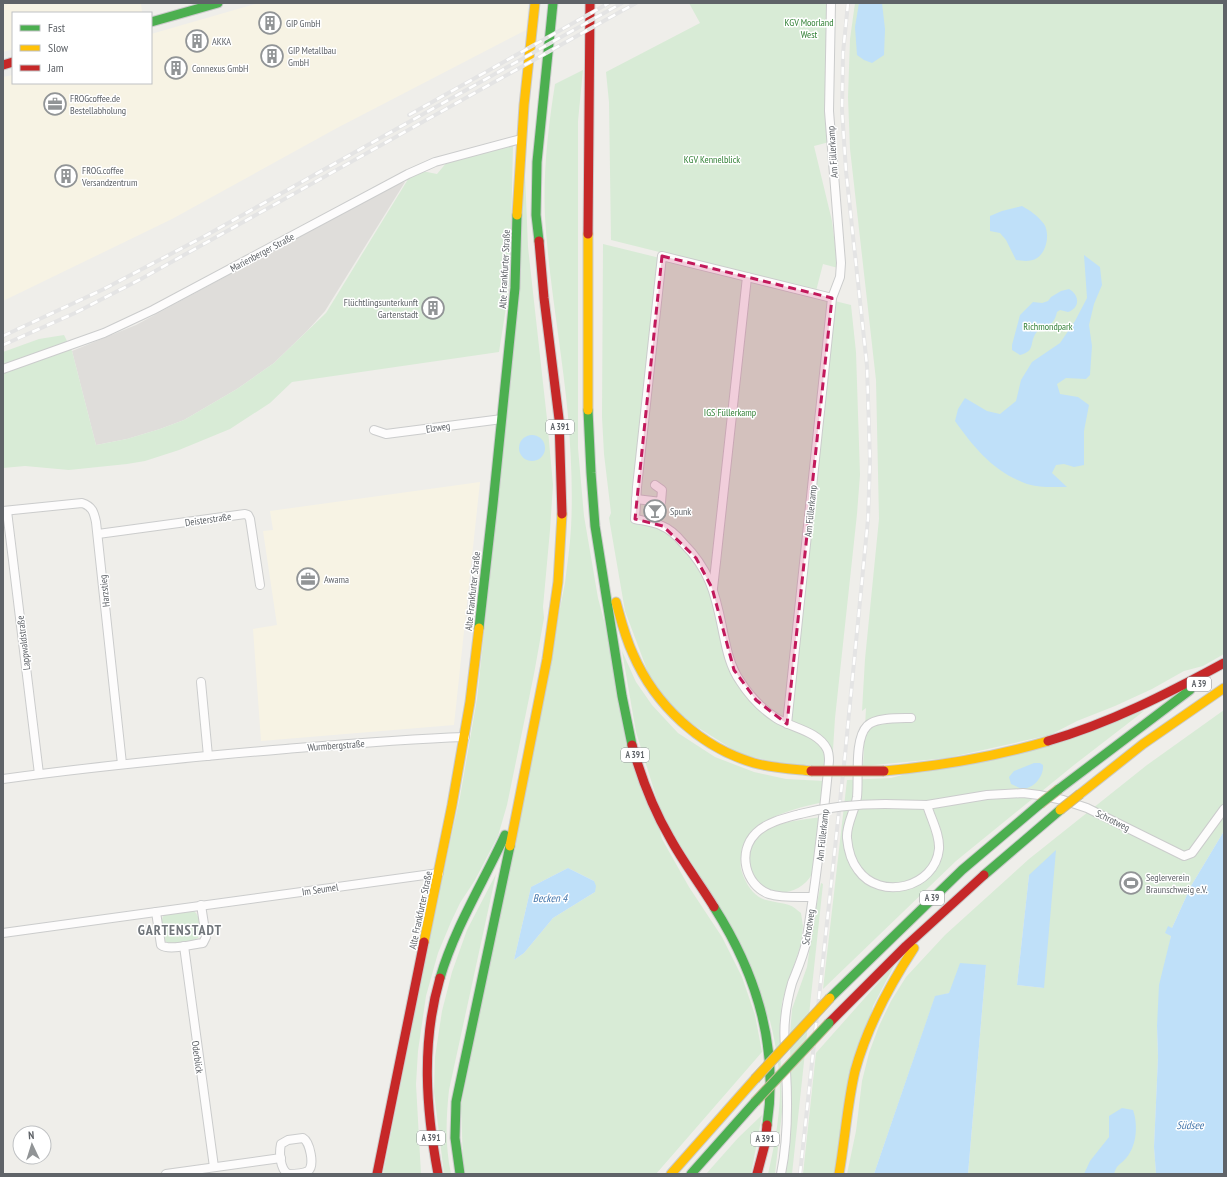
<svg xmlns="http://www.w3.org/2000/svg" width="1227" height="1177" viewBox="0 0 1227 1177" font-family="'PT Sans Narrow',sans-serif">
	<rect width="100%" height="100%" fill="#efeeea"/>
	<!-- commercial -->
	<g fill="#f7f3e4">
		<polygon points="3,3 141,3 142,12 137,13 13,13 13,49 3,52"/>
		<polygon points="259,3 528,3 526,30 337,128 172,219 3,301 3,77 13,75 13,83 151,83 151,34"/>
		<polygon points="480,482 454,725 261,741 253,629 277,625 263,531 273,530 270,511"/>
	</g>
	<!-- industrial -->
	<polygon fill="#dfddda" points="405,182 325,311 307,331 274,363 237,389 184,420 160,429 127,439 96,445 72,351 136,325 399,183"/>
	<!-- green -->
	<g fill="#d8ebd6" fill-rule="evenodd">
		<path d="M689,3H836C831,49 832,95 833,141L814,146L832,221L838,268L823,264L816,291L611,240L609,102L606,72L700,23Z"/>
		<polygon points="855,3 1224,3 1224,654 1203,666 1184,671 1152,689 1115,706 1077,721 1050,735 947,758 863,766 866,708 862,711 865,659 879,519 876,380 850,149 848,97 850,39"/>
		<path d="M583,70L578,121V448L584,516L598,598L662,839L689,887L722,937L742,977L755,1015L762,1052L656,1174H466L463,1163L461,1106L565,583C567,565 570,547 571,528C573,491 571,453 568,416C562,350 549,284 545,217C543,173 548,128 555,84ZM568,868L594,881L595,892L553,918L524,953L514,960L531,887Z"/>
		<polygon points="513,144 510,282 499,352 292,382 270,403 230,429 179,450 145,461 127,464 69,470 25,466 3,468 3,352 39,339 64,335 72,351 96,445 127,439 160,429 184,420 237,389 274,363 326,313 410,176 422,171 437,174 447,162"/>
		<polygon points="525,173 528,247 547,419 553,485 550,530 543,607 544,618 534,674 507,805 498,836 475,880 460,903 451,922 438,953 426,996 418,1051 416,1084 421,1174 383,1174 439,892 460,797 477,699 499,492 521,202"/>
		<polygon points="603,244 851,305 856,352 860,475 857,514 835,718 832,766 788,765 740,754 678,715 649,675 625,611 609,518 611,513 604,454 602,417"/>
		<path d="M622,651L636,682L652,705L678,733L715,757L754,772L786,779L825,781L823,802C794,809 745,819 741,854C741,860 740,864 741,869C744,880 750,891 759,897C767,902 779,902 789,905C793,906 797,910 801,913L803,926L801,944L782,1002L780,1034L782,1112L775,1174H768C774,1148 779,1121 780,1094C780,1070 776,1044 770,1021L659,806L636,732Z"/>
		<path d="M1224,710V831L1191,886L1172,928L1165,933L1171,935L1157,1026L1158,1057L1154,1147L1156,1174H968L986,965L949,993L935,997L874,1174H847L856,1131L862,1081L869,1053L879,1026L891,1001L906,977L945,935L1029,859L1147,765ZM1029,875L1044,987V988L1017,985Z"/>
		<polygon points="1144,711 1074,765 956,861 823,989 847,780 891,778"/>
		<path d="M822,817C820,828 816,867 812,874C801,894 774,899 757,883C744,870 746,845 760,834C778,821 801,820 822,817Z"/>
		<path d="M496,874L449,1090C446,1119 445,1145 451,1174H444L434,1092L435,1057L442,1011L452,972L467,930Z"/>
		<polygon points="821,883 823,884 792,1174 785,1174 791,1119 790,1035 792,1009 807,967 813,924"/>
		<path d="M194,911C200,916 202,931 198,938C191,942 174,945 166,942C162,935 159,921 164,915Z"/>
		<polygon points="895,964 873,1006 836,1174 803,1174 816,1053"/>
		<polygon points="762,1115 751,1174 706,1174 738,1138"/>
	</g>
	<!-- water -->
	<g fill="#bfe0f9">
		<polygon points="859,3 882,3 885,29 884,55 872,63 864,60 857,55 855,27"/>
		<path d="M1022,206C1031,211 1038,216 1044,224C1050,233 1047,252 1037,258C1031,262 1023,261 1016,260L1006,240L1000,233L990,231V216L1002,211Z"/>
		<path d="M1084,255L1100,267L1102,285L1094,304L1089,325L1092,346L1090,375L1086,379L1066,378L1057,384L1060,394L1078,397L1089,405L1084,431V465L1074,467L1064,464L1056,465L1052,473L1067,487C1054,487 1039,488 1027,484C994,472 975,449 955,421L958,409L965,398L987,411L1000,414L1016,401L1021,380L1032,362L1060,343L1075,321L1087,298Z"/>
		<path d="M1069,289C1080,295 1080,308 1068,312L1060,310L1057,312C1053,330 1045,321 1036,333C1029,343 1036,351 1020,355L1012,350V345L1020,315L1033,302L1042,303L1048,301L1051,297L1061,291Z"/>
		<circle cx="532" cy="448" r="13"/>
		<path d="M1034,763H1040L1043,765C1044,777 1032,791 1020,788C1017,787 1014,785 1011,784L1009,777L1014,771Z"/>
		<polygon points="1224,831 1224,1174 1156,1174 1154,1147 1158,1057 1157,1026 1159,985 1171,936 1165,933 1168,926 1172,928 1191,886"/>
		<polygon points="1056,850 1044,988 1017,985 1029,875"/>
		<polygon points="568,868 594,881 596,886 595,892 553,918 524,953 514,960 531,887"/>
		<polygon points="960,963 986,965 968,1174 874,1174 935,996 949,993"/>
		<path d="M1122,1108L1133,1110C1138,1124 1137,1145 1127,1157C1121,1165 1117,1163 1114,1174H1084L1090,1161L1109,1137V1116Z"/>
	</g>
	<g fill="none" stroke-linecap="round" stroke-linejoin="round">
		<!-- street casing -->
		<g stroke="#cbcccc" stroke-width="10">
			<g id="street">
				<polyline points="831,3 829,111 841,263 840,277 832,298"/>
				<polyline points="3,369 104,333 153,310 408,174 435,162 521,139"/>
				<polyline points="374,430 386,434 502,419"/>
				<polyline points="636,499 661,502 662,490 655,485"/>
				<path d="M3,511L82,503C92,506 94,512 96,522L122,764"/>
				<polyline points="7,511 39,774"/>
				<polyline points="98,534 245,514 248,515 250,519 260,585"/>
				<polyline points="713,588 716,562 747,277"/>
				<polyline points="201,682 208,756"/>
				<path d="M911,718C900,718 875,717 867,726C854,739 859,779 857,797C855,811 846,824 847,838C848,849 851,861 858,870C880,901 935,888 939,849C940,834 931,819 927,805"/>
				<path d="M3,779C97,766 192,757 286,749C346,744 405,739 465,737"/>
				<polyline points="885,804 927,805 987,795 1023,793 1039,795 1063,800 1087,808 1184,856 1192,853 1224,809"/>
				<path d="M800,814C785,818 767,822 756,833C737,852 745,885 769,894C782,898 799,897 812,897"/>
				<path d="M156,912L161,945C169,951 193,944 203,943L206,937L201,905"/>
				<polyline points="3,933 439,873"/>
				<polyline points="184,946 214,1167"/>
				<path d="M785,1046C783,1025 786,1004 792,983C797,970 803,957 806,943C816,882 823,822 829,761C829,758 829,753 827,749C818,731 792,728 776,718C762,709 749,695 740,681C729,665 726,646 722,627C715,592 709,569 683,543C678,537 670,529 662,526C654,522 644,521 635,519L637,487L662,256L832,298L787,724"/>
				<path d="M303,1138C310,1142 315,1166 308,1171C303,1174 294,1174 288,1174C280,1169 279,1153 281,1144L288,1140Z"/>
				<polyline points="166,1174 281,1158"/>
				<path d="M781,1174C788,1140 788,1105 786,1070"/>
			</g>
		</g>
		<!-- fast casing -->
		<g stroke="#cacacb" stroke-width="11">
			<g id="fast">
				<polyline points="151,22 218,3"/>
				<polyline points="539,241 536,215 537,162 553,3"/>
				<polyline points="588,410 591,473 595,526 622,696 632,745"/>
				<polyline points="479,628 493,504 515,288 517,215"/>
				<polyline points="1059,789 1190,690"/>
				<polyline points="984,875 1060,810"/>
				<path d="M714,907C756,973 779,1047 767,1125"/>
				<path d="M440,978C455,927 483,883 505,835"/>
				<polyline points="830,998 962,870 1040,804"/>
				<polyline points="460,1174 455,1138 456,1102 510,846"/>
				<polyline points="691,1174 755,1102"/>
			</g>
		</g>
		<!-- slow casing -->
		<g stroke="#cacacb" stroke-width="11">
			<g id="slow">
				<polyline points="517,215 524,105 535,3"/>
				<polyline points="588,410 588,234"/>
				<path d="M616,602C621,620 625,637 633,654C655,705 700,747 754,763C772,768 792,769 811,771"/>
				<path d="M884,771C940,766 994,757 1048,741"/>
				<polyline points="1080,794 1143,744 1224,688"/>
				<polyline points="510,846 547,659 558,582 562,514"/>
				<polyline points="424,942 452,805 470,702 479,628"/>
				<polyline points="671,1174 755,1079"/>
				<path d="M839,1174C845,1140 847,1105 855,1071C867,1027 889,986 914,948"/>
			</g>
		</g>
		<!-- jam casing -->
		<g stroke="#cacacb" stroke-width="11">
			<g id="jam">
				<polyline points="3,65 13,62"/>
				<polyline points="588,234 590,3"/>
				<polyline points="539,241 544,298 559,419 562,514"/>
				<path d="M1048,741C1110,723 1167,694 1224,663"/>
				<path d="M632,745C641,777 653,809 670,838C683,862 700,884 714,907"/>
				<polyline points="829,1023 906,946 984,875"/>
				<polyline points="377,1174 424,942"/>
				<path d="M438,1174C426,1109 421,1043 440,978"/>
				<polyline points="757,1174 765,1144 767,1125"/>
			</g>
		</g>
		<!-- street -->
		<use href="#street" stroke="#fdfcfc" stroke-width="8"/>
		<!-- fast -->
		<use href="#fast" stroke="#4caf50" stroke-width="9"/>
		<!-- slow -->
		<use href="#slow" stroke="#ffc107" stroke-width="9"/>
		<!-- jam -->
		<use href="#jam" stroke="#c62828" stroke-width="9"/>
		<!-- rail casing -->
		<g stroke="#e4e4e4" stroke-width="4">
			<g id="rail">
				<polyline points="409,115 609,3"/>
				<polyline points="3,336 104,289 205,236 622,3"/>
				<polyline points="3,345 75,313 141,279 636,3"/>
				<polyline points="800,1174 845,755 868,519 870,460 867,366 846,171 842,110 843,53 848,3"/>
			</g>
		</g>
		<!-- rail -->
		<use href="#rail" stroke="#fff" stroke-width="2.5" stroke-dasharray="8" stroke-linecap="butt"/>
		<!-- street-bridge casing -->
		<g stroke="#cbcccc" stroke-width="10" stroke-linecap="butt">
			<path id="street-bridge" d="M800,814C828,807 857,804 885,804"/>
		</g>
		<!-- fast-bridge casing -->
		<g stroke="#c8b996" stroke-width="11" stroke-linecap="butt">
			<g id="fast-bridge">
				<polyline points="1040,804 1059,789"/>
				<polyline points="755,1102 829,1023"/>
			</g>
		</g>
		<!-- slow-bridge casing -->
		<g stroke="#c8b996" stroke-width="11" stroke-linecap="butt">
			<g id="slow-bridge">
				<polyline points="1060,810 1080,794"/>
				<polyline points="755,1079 830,998"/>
			</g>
		</g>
		<!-- jam-bridge casing -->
		<g stroke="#c8b996" stroke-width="11" stroke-linecap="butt">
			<polyline id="jam-bridge" points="811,771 884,771"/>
		</g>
		<!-- street-bridge -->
		<use href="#street-bridge" stroke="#fdfcfc" stroke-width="8"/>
		<!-- fast-bridge -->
		<use href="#fast-bridge" stroke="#4caf50" stroke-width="9"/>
		<!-- slow-bridge -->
		<use href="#slow-bridge" stroke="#ffc107" stroke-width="9"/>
		<!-- jam-bridge -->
		<use href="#jam-bridge" stroke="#c62828" stroke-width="9"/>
	</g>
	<!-- marked area -->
	<path fill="#c2185b" fill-opacity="0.2" stroke="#c2185b" stroke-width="3" stroke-dasharray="8 5" stroke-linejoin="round" d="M662,256L832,298L787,724L756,700L734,670L712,588L696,558L663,526L635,519Z"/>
	<!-- icons -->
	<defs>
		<g id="building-ring" transform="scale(1.15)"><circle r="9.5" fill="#fff" stroke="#919496" stroke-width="1.5"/><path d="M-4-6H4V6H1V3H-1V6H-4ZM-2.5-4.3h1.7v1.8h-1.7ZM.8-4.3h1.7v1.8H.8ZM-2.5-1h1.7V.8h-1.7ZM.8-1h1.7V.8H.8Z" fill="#919496"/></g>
		<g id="office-ring" transform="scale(1.15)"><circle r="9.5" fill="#fff" stroke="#919496" stroke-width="1.5"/><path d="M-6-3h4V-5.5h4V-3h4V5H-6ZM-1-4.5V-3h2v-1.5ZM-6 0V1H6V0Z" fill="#919496"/></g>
		<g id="bar-ring" transform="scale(1.15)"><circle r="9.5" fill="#fff" stroke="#919496" stroke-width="1.5"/><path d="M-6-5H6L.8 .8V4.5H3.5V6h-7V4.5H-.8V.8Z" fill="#919496"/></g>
		<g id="stadium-ring" transform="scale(1.15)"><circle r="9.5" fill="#fff" stroke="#919496" stroke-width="1.5"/><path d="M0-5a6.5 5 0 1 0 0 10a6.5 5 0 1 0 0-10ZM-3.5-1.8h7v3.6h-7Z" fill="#919496"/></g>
	</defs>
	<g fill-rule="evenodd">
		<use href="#building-ring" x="270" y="23"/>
		<use href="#building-ring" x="197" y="41"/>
		<use href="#building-ring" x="272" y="56"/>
		<use href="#building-ring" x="176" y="68"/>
		<use href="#office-ring" x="55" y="104"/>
		<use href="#building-ring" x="66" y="176"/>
		<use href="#building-ring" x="433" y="308"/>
		<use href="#bar-ring" x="655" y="511"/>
		<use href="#office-ring" x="308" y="579"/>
		<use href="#stadium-ring" x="1131" y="883"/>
	</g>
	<g text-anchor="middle" stroke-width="3" stroke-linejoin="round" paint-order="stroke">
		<!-- shield labels -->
		<g fill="#fff" stroke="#8f9295" stroke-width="1">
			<rect x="546" y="420" width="28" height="14" rx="3"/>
			<rect x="1187" y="677" width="24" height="14" rx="3"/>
			<rect x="621" y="748" width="28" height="14" rx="3"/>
			<rect x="920" y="891" width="24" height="14" rx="3"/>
			<rect x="417" y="1131" width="28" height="14" rx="3"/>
			<rect x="751" y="1132" width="28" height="14" rx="3"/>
		</g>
		<g font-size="9" font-weight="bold" fill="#5f6368">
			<text x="560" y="430">A 391</text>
			<text x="1199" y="687">A 39</text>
			<text x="635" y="758">A 391</text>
			<text x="932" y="901">A 39</text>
			<text x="431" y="1141">A 391</text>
			<text x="765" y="1142">A 391</text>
		</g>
		<!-- park labels -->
		<g font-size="10" fill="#348238" stroke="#fff">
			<text x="809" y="26">KGV Moorland<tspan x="809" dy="12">West</tspan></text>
			<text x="712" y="163">KGV Kennelblick</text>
			<text x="1048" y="330">Richmondpark</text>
			<text x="730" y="416">IGS Füllerkamp</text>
		</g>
		<!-- poi labels -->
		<g font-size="10" fill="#5f6368" stroke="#fff" text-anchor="start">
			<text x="286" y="27">GIP GmbH</text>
			<text x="212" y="45">AKKA</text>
			<text x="288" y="54">GIP Metallbau<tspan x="288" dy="12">GmbH</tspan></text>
			<text x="192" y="72">Connexus GmbH</text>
			<text x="70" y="102">FROGcoffee.de<tspan x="70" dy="12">Bestellabholung</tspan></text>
			<text x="82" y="174">FROG.coffee<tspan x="82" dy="12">Versandzentrum</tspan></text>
			<text x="418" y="306" text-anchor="end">Flüchtlingsunterkunft<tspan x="418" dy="12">Gartenstadt</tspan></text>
			<text x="670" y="515">Spunk</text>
			<text x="324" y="583">Awama</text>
			<text x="1146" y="881">Seglerverein<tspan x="1146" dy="12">Braunschweig e.V.</tspan></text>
		</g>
		<!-- street labels -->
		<g font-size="10" fill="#5f6368" stroke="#fff">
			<text transform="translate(832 152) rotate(-94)" y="4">Am Füllerkamp</text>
			<text transform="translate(262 252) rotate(-28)" y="4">Marienberger Straße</text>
			<text transform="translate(504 269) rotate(-87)" y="4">Alte Frankfurter Straße</text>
			<text transform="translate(438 427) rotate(-8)" y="4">Elzweg</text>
			<text transform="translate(810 511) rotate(-84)" y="4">Am Füllerkamp</text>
			<text transform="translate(208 519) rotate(-8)" y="4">Deisterstraße</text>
			<text transform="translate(104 591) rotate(-96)" y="4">Harzstieg</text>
			<text transform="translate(472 591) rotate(-84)" y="4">Alte Frankfurter Straße</text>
			<text transform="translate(23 643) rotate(-97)" y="4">Lappwaldstraße</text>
			<text transform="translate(336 745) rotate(-4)" y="4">Wurmbergstraße</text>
			<text transform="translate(1113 820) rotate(26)" y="4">Schrotweg</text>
			<text transform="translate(822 835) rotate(-84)" y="4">Am Füllerkamp</text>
			<text transform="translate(320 889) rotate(-8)" y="4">Im Seumel</text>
			<text transform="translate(420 910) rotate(-78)" y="4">Alte Frankfurter Straße</text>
			<text transform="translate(808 927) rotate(-81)" y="4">Schrotweg</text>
			<text transform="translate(198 1057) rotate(82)" y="4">Oderblick</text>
		</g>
		<!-- water labels -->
		<g font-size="11" font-style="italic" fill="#4174aa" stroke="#fff">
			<text x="550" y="902">Becken 4</text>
			<text x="1190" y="1129">Südsee</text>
		</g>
		<!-- district labels -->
		<g font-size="14" font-weight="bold" letter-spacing="1" fill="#70757a" stroke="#fff">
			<text x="180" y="935">GARTENSTADT</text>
		</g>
	</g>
	<!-- border -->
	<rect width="1227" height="1177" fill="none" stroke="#5f6368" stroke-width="8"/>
	<!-- legend -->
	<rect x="12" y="12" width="140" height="72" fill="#ffffff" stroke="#bfc1c3"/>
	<rect x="20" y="25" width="20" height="6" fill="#4caf50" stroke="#bfc1c3"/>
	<text x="48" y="32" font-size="12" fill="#5f6368">Fast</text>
	<rect x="20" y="45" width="20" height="6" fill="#ffc107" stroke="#bfc1c3"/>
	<text x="48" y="52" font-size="12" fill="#5f6368">Slow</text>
	<rect x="20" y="65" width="20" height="6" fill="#c62828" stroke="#bfc1c3"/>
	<text x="48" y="72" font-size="12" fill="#5f6368">Jam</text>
	<!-- north arrow -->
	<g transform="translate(32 1145) rotate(356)"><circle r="19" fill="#ffffff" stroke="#bfc1c3"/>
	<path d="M0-3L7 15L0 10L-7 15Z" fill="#919496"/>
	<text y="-6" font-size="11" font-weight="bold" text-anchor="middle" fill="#5f6368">N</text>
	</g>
</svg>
